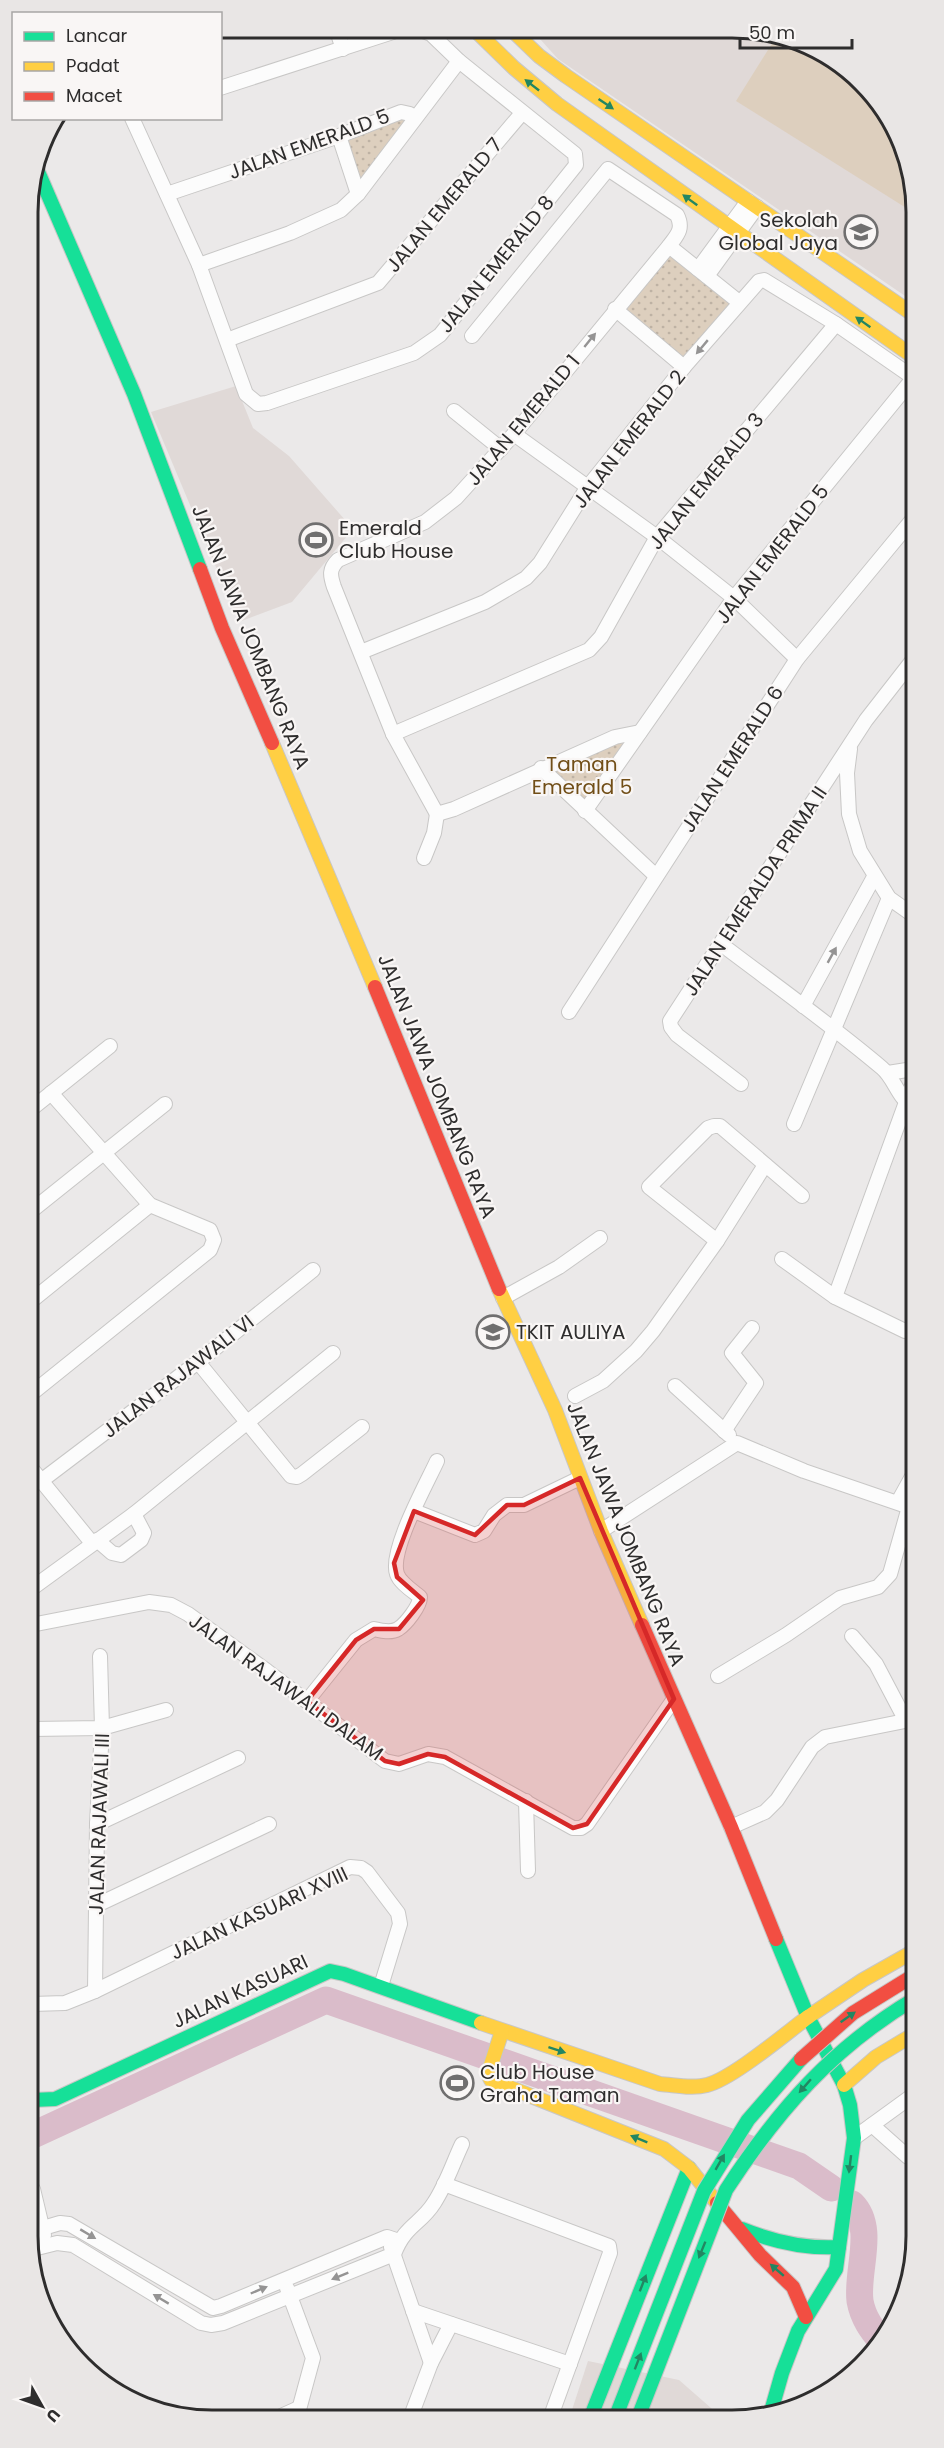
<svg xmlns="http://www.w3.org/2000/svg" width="944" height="2448" viewBox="0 0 944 2448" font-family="Poppins,sans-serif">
	<defs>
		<pattern id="park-dots" width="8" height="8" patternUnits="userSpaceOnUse" patternTransform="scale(1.5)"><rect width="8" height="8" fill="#ddcfbe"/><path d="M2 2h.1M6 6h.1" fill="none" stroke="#beb2a4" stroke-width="1.8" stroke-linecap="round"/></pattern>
	</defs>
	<rect width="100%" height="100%" fill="#ebe9e9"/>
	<!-- built -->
	<g fill="#e0d9d7">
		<polygon points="531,29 768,30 815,46 863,81 911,164 911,300 558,59"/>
		<polygon points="236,386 253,428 289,456 353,529 292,602 239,622 151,412"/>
		<polygon points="588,2361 679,2380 719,2415 570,2416"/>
	</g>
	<!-- grass -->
	<polygon fill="#ddcfbe" points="778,34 815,46 863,81 911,164 911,211 736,101"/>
	<!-- park -->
	<g fill="url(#park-dots)">
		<polygon points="337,28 403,28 343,49"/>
		<polygon points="401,112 413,119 358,194 339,136"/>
		<polygon points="669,246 739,302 684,367 615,309"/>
		<polygon points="640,732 585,811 541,768"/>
	</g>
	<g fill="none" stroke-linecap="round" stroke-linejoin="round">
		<!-- river -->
		<g stroke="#dabcca" stroke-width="27">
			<polyline points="33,2135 326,2000 799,2166 831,2188"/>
			<path d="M852,2204C876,2228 856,2271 860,2301C863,2318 872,2330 883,2343"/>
		</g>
		<!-- street casing -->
		<g stroke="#c8c7c6" stroke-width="16">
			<g id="street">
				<polyline points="336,28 343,49"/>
				<polyline points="220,88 396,31 412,28"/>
				<polyline points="132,118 199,265 246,394 258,404 267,403 414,353 440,335 576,165 575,154 459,61 431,34 416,28"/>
				<polyline points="339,136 358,194"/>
				<polyline points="167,194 339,136 401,112 410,114 413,119"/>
				<polyline points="669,246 739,302"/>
				<polyline points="199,265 290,233 341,210 358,194 459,61"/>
				<polyline points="698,269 748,201"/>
				<polyline points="707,276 757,207"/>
				<polyline points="615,309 684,367"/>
				<polyline points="227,340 378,283 522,113"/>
				<polyline points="454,411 501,449"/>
				<polyline points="514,434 657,537 734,598 797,659"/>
				<polyline points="361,652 485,602 526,578 540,563 587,488 684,367 759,281 764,280 836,324 911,376"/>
				<polyline points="393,734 589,650 601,637 657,537 836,324"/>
				<polyline points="850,749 847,773 849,814 860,851 889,898 913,915"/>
				<polyline points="541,768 656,876"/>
				<polyline points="585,811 734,598 911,381"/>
				<path d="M437,814L393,734L334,587C330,575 329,569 338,560L425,522L456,498L514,434L669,246C677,235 684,229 677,215L608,169L472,336"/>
				<polyline points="437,814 454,809 615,737 640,732"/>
				<polyline points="424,858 434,833 437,814"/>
				<path d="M721,944C775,985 830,1024 882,1068C895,1079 898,1099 913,1106"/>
				<polyline points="803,1006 874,877"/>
				<polyline points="569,1012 797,659 912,520"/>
				<polyline points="888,1073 913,1069"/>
				<polyline points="741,1084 677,1035 671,1027 670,1021 866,720 912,661"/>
				<polyline points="30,1110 110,1046"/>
				<polyline points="794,1124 889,898"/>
				<polyline points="30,1212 165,1104"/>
				<polyline points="717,1241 649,1187 708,1128 714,1126 720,1126 802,1196"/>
				<polyline points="782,1259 835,1297 905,1331 914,1327"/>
				<polyline points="835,1297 913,1083"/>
				<polyline points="503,1298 559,1267 600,1238"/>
				<polyline points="30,1302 150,1205"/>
				<polyline points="198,1362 291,1476 297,1477 302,1474 362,1427"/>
				<polyline points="675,1386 729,1435"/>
				<polyline points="31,1394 210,1250 214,1240 210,1230 150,1205 51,1093"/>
				<polyline points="575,1396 603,1381 636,1351 653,1331 717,1241 765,1165"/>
				<polyline points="724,1431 756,1383 732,1353 752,1328"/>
				<polyline points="31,1468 92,1543"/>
				<polyline points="41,1481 198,1362 313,1270"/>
				<polyline points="898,1502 914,1473"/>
				<polyline points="414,1511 475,1535 484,1531 494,1515 507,1505 524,1505 580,1478"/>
				<polyline points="601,1531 737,1443 804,1471 915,1509"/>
				<polyline points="97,1540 112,1553 121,1555 141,1540 144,1533 134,1514"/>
				<polyline points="31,1589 134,1514 333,1353"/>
				<polyline points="31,1625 149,1602 171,1605 188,1614 267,1671 385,1761 399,1764 428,1754 445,1757 573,1828 581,1828 587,1824 674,1699"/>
				<polyline points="852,1636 876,1664 906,1721"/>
				<polyline points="718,1676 786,1635 840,1598 878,1587 890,1574 909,1507"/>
				<path d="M307,1701L356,1640L374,1629C382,1631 391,1633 398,1629C406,1624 420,1606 420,1597C413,1591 400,1583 397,1574C389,1551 426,1485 437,1461"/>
				<polyline points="32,1729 102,1728 166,1710"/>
				<polyline points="526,1801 528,1871"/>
				<polyline points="97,1824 238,1758"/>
				<polyline points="731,1827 765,1812 777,1800 812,1747 825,1737 915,1719"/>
				<polyline points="97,1905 269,1824"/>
				<polyline points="95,1991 97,1824 102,1728 100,1656"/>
				<polyline points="32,2004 65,2003 95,1991 350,1867 361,1868 367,1872 398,1913 400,1924 381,1986"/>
				<polyline points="872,2125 908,2157"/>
				<polyline points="854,2138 916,2093"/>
				<polyline points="444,2184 609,2246 610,2253 551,2416"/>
				<polyline points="33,2189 44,2235"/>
				<polyline points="33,2231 60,2223 69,2224 213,2308 221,2306 387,2237 399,2241"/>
				<polyline points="391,2247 431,2363"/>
				<path d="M33,2249L57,2243L73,2245L201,2323L211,2325L223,2323L394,2254C405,2225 421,2224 434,2203C446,2185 453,2163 462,2144"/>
				<polyline points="287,2288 313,2358 297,2417"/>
				<polyline points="413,2311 570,2364"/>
				<polyline points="411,2416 431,2363 451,2324"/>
				<polyline points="279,2417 299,2408"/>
			</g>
		</g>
		<!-- fast casing -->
		<g stroke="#c8c7c6" stroke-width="16">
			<g id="fast">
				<polyline points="36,167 134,394 200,569"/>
				<polyline points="33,2100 55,2099 330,1971 344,1974 481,2023"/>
				<path d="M742,2229C774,2242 805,2249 839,2247"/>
				<polyline points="770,2415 782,2373 798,2331 836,2269 854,2138 850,2105 844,2085 808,2017 776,1939"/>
				<polyline points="591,2416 689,2168"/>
			</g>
		</g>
		<!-- slow casing -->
		<g stroke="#c8c7c6" stroke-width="16">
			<g id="slow">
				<polyline points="474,29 514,68 557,104 911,355"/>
				<polyline points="511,29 539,56 566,76 911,313"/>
				<polyline points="272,743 375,987"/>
				<polyline points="499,1289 555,1410 601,1531 642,1625"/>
				<polyline points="808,2017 863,1980 916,1950"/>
				<path d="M481,2023L660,2084C675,2085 692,2089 707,2085C732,2079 785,2034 808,2017"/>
				<polyline points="502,2031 488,2074 491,2080 664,2149 689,2168 717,2203"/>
				<polyline points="844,2085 876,2057 916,2033"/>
			</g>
		</g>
		<!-- jam casing -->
		<g stroke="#c8c7c6" stroke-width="16">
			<g id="jam">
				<polyline points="200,569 222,628 272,743"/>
				<polyline points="375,987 499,1289"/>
				<polyline points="642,1625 731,1827 776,1939"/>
				<polyline points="717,2203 760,2255 793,2287 806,2317"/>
			</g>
		</g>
		<!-- street -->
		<use href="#street" stroke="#fcfcfc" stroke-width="14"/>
		<!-- fast -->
		<use href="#fast" stroke="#16e098" stroke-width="14"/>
		<!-- slow -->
		<use href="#slow" stroke="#ffcf43" stroke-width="14"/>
		<!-- jam -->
		<use href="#jam" stroke="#f24e42" stroke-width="14"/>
		<!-- fast-bridge casing -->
		<g stroke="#c6c5c5" stroke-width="16" stroke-linecap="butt">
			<g id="fast-bridge">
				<path d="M639,2415L726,2190C778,2110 833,2047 916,1998"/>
				<polyline points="616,2416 704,2191 748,2120 801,2059"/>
			</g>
		</g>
		<!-- jam-bridge casing -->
		<g stroke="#c6c5c5" stroke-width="16" stroke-linecap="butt">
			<polyline id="jam-bridge" points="801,2059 853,2013 916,1974"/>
		</g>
		<!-- fast-bridge -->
		<use href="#fast-bridge" stroke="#16e098" stroke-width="14"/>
		<!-- jam-bridge -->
		<use href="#jam-bridge" stroke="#f24e42" stroke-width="14"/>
	</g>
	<!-- one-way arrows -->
	<defs><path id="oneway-solid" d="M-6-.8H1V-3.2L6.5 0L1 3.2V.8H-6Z" transform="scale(1.5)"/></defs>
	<g fill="#228662">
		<use href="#oneway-solid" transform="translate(532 85) rotate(-142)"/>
		<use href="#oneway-solid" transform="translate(606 104) rotate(34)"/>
		<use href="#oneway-solid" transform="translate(690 200) rotate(-144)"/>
		<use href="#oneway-solid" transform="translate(863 322) rotate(-145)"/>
		<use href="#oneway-solid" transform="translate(848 2017) rotate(-35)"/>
		<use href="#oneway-solid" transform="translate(557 2050) rotate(18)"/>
		<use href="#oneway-solid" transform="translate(805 2086) rotate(131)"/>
		<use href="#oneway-solid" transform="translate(639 2139) rotate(-158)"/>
		<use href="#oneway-solid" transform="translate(720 2162) rotate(-60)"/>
		<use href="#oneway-solid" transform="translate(850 2164) rotate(97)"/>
		<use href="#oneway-solid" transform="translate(702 2250) rotate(112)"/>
		<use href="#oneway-solid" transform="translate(777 2270) rotate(-139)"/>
		<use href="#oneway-solid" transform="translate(643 2283) rotate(-69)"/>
		<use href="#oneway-solid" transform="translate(638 2361) rotate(-69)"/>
	</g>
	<g fill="#959494">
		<use href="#oneway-solid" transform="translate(590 340) rotate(-51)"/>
		<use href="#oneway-solid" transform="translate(702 347) rotate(130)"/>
		<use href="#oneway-solid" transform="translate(832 955) rotate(-61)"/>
		<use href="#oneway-solid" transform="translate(88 2234) rotate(31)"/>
		<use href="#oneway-solid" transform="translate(340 2276) rotate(158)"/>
		<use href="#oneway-solid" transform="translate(259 2290) rotate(-23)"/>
		<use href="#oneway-solid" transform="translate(161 2299) rotate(-149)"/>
	</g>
	<!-- marked area -->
	<path fill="#d62828" fill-opacity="0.2" stroke="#d62828" stroke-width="4.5" stroke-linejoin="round" d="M580,1478L674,1699L587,1824L573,1828L445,1757L428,1754L399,1764L385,1761L307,1701L356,1640L374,1629H399L423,1600L397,1577L394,1563L414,1511L475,1535L507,1505H524Z"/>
	<!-- icons -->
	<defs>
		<g id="school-ring" transform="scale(1.725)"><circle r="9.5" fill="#f9f6f5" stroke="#706f6f" stroke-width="1.5"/><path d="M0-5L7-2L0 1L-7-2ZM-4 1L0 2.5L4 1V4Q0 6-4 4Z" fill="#706f6f"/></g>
		<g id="stadium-ring" transform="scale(1.725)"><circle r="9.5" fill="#f9f6f5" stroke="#706f6f" stroke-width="1.5"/><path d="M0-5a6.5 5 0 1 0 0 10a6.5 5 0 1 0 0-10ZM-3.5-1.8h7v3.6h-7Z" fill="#706f6f"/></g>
	</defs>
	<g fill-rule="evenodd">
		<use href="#school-ring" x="861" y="232"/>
		<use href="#stadium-ring" x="316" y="540"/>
		<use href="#school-ring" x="493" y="1332"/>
		<use href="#stadium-ring" x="457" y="2083"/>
	</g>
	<g text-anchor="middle" stroke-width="4.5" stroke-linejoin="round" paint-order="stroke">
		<!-- street labels -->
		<g font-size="20" fill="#2e2d2d" stroke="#f9f6f5">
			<text transform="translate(309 144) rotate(-20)" y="7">JALAN EMERALD 5</text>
			<text transform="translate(444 205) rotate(-50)" y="7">JALAN EMERALD 7</text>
			<text transform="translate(496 264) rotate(-51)" y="7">JALAN EMERALD 8</text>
			<text transform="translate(523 420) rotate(-50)" y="7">JALAN EMERALD 1</text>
			<text transform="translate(629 439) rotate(-52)" y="7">JALAN EMERALD 2</text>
			<text transform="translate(706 481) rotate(-51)" y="7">JALAN EMERALD 3</text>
			<text transform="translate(772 554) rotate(-52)" y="7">JALAN EMERALD 5</text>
			<text transform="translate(251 637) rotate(68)" y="7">JALAN JAWA JOMBANG RAYA</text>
			<text transform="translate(732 759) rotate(-57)" y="7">JALAN EMERALD 6</text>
			<text transform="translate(755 891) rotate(-57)" y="7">JALAN EMERALDA PRIMA II</text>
			<text transform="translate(437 1086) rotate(68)" y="7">JALAN JAWA JOMBANG RAYA</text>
			<text transform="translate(178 1376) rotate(-38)" y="7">JALAN RAJAWALI VI</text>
			<text transform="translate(626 1534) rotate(68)" y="7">JALAN JAWA JOMBANG RAYA</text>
			<text transform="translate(286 1687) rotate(36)" y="7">JALAN RAJAWALI DALAM</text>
			<text transform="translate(99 1824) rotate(-88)" y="7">JALAN RAJAWALI III</text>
			<text transform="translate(259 1913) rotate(-25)" y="7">JALAN KASUARI XVIII</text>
			<text transform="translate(240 1991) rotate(-25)" y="7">JALAN KASUARI</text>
		</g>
		<!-- poi labels -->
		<g font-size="20" fill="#2e2d2d" stroke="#f9f6f5" text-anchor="start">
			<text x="838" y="227" text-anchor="end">Sekolah<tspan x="838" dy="23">Global Jaya</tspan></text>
			<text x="339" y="535">Emerald<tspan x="339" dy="23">Club House</tspan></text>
			<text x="516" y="1339">TKIT AULIYA</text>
			<text x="480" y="2079">Club House<tspan x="480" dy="23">Graha Taman</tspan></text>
		</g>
		<!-- park labels -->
		<g font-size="20" fill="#714e17" stroke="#f9f6f5">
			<text x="582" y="771">Taman<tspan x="582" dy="23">Emerald 5</tspan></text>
		</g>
	</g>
	<!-- crop -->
	<path d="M0 0H944V2448H0ZM212 38H732A174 174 0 0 1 906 212V2236A174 174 0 0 1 732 2410H212A174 174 0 0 1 38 2236V212A174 174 0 0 1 212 38Z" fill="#e9e6e5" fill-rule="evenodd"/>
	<path fill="none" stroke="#2e2d2d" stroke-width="3" d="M212 38H732A174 174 0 0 1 906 212V2236A174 174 0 0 1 732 2410H212A174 174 0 0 1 38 2236V212A174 174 0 0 1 212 38Z"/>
	<!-- legend -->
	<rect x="12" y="12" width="210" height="108" fill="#f9f6f5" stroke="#a8a6a5" stroke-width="1.5"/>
	<rect x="24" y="32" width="30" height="9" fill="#16e098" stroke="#a8a6a5" stroke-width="1.5"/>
	<text x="66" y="42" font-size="18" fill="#2e2d2d">Lancar</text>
	<rect x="24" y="62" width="30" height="9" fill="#ffcf43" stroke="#a8a6a5" stroke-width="1.5"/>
	<text x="66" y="72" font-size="18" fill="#2e2d2d">Padat</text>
	<rect x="24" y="92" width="30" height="9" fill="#f24e42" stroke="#a8a6a5" stroke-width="1.5"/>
	<text x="66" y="102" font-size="18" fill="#2e2d2d">Macet</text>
	<!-- north arrow -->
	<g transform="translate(42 2406) rotate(130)" stroke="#f9f6f5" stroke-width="4.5" paint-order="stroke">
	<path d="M0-4.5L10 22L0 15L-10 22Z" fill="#2e2d2d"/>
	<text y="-9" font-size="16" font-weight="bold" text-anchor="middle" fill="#2e2d2d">U</text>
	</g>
	<!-- scale -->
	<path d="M740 39v9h112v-9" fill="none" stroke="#2e2d2d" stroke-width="3"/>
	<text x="749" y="39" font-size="18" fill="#2e2d2d" stroke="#f9f6f5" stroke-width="4.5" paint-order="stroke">50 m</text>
</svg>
